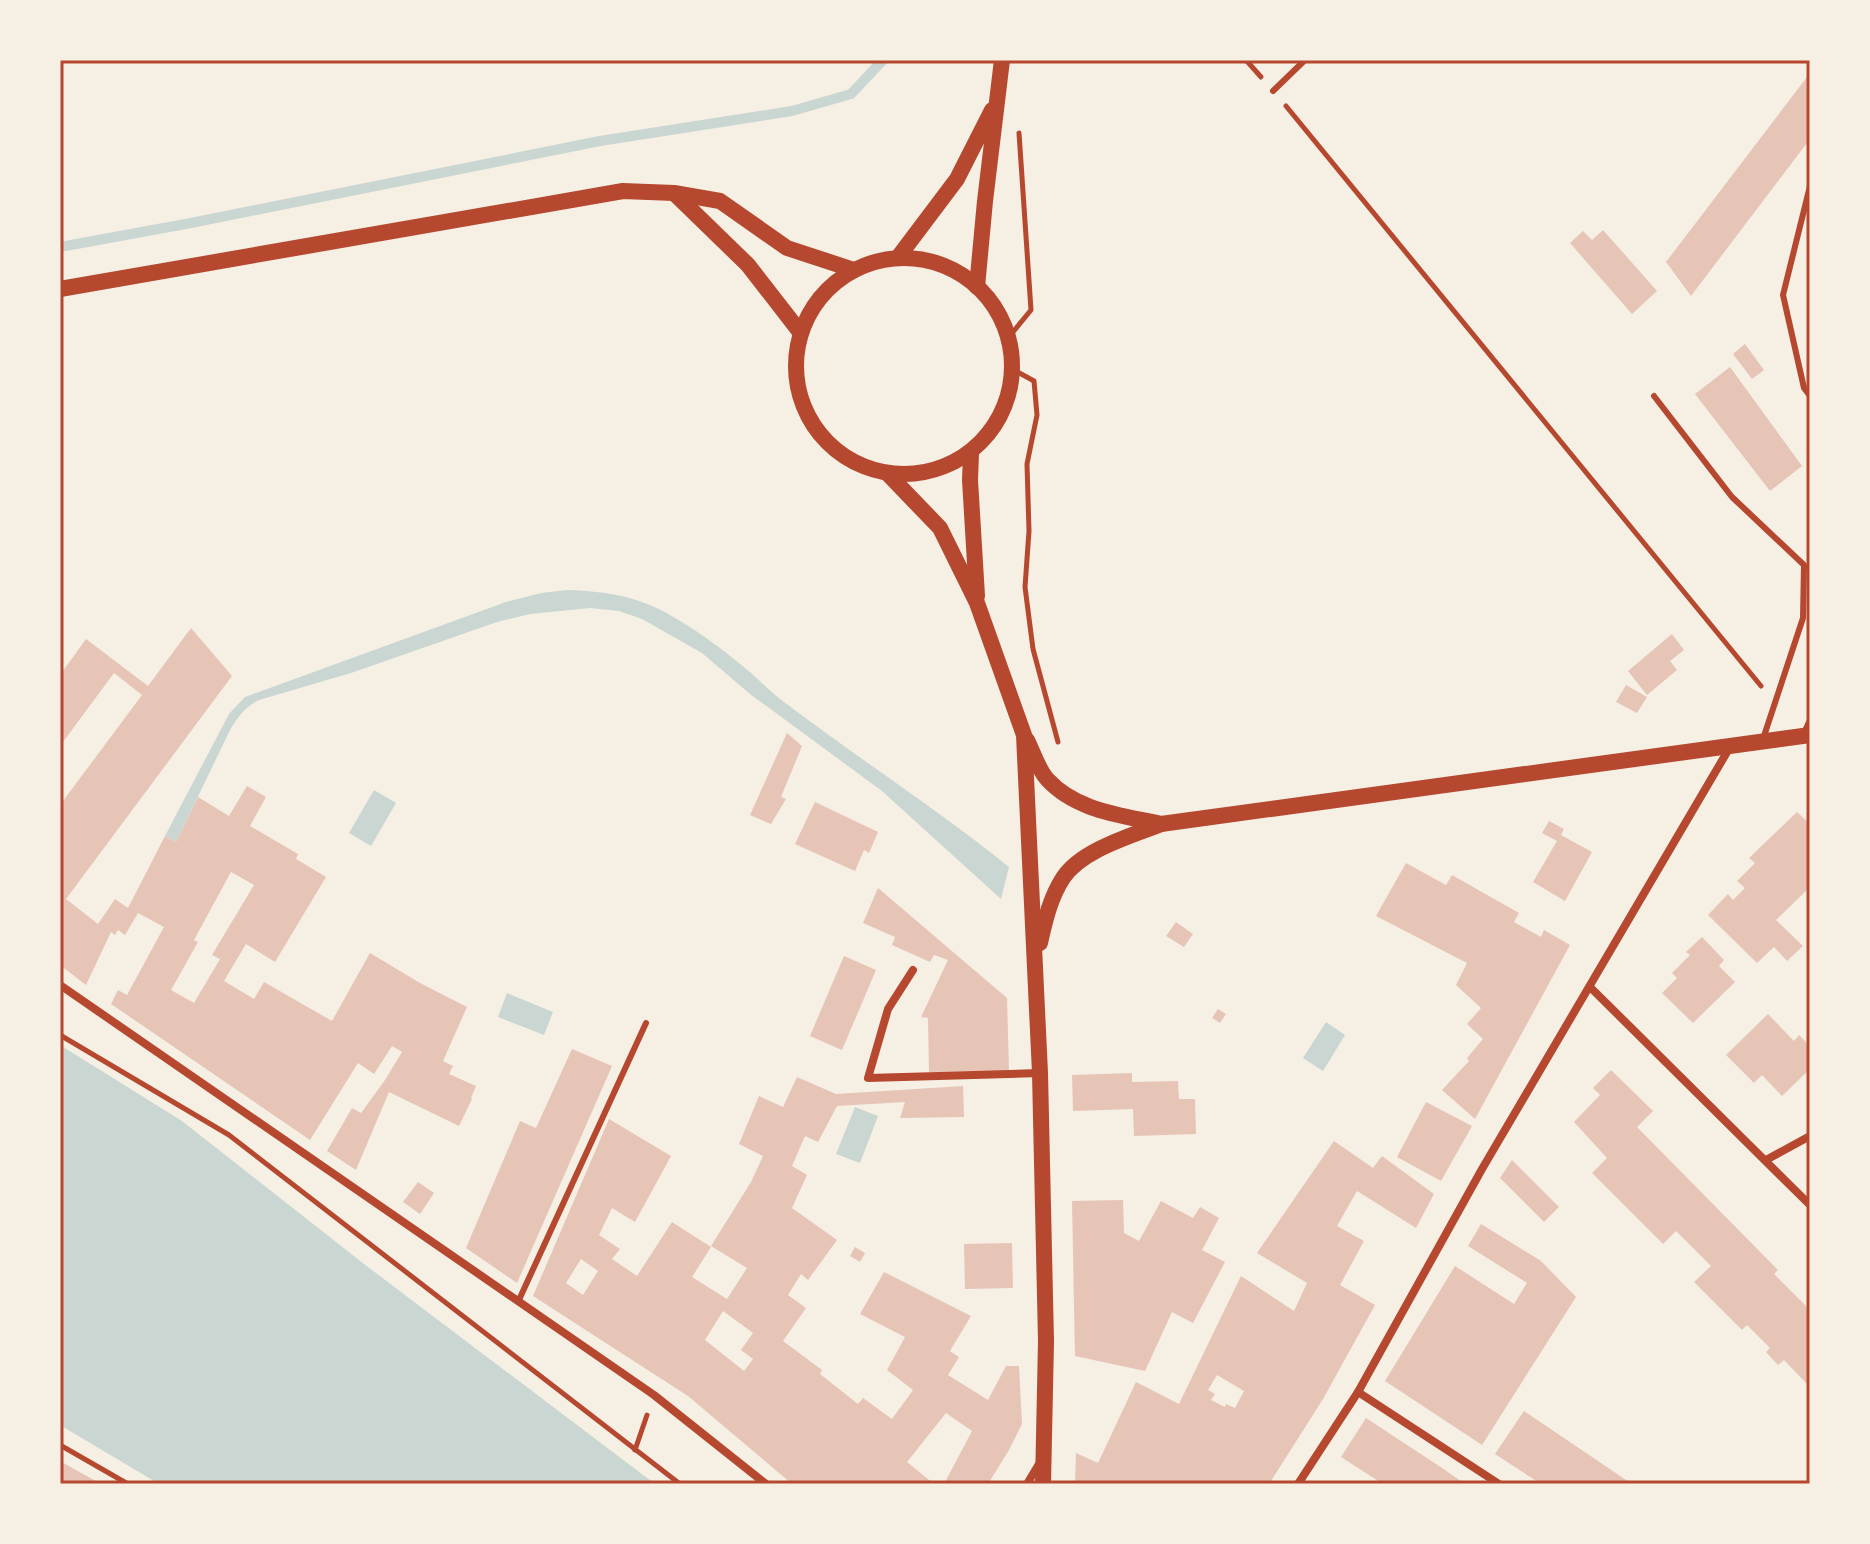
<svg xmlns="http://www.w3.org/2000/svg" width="1870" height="1544" viewBox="0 0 1870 1544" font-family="Commissioner,sans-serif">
	<rect width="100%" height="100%" fill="#f6efe4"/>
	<!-- water -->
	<g fill="#c9d6d2">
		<path d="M567,590C600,591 631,595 661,610C693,627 724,650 751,673C763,684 775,696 788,705C861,760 938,810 1009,867L1001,899L882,791L750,694L702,653L642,619L619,611L590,608L530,614L497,622L351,673L259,700C245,707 238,717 230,730L176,842L165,836L229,714L245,697L506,602L541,593Z"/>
		<polygon points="374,790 396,803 371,846 349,833"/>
		<polygon points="507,993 553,1012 544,1035 498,1017"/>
		<polygon points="1326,1022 1345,1035 1323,1071 1303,1058"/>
		<polygon points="60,1045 182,1121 364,1264 655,1484 159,1484 60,1425"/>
		<polygon points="855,1107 878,1116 860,1163 836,1154"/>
	</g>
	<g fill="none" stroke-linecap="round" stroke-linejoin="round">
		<!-- stream -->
		<polyline stroke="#c9d6d2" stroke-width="10" points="60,247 191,223 600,141 792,111 851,94 883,60"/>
	</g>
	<!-- building -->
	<g fill="#e6c5b7" fill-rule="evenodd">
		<polygon points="1810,73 1810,139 1691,296 1666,262"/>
		<polygon points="1603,230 1657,291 1632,314 1570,243 1583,231 1592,240"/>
		<polygon points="1745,344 1764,370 1752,379 1733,354"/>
		<polygon points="1730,367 1802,466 1770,491 1695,394"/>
		<path d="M191,628L232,676L66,899L98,924L115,899L128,908L165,836L176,842L198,797L229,816L247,786L266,797L250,826L298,854L296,859L326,877L275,962L246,944L224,981L254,999L264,982L332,1021L370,953L420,983L467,1007L443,1061L453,1066L449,1074L476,1086L471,1098L472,1099L459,1126L389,1092L356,1170L327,1151L352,1108L361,1113L385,1080L402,1052L392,1046L374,1074L358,1063L310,1140L111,1004L118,990L127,995L164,927L138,913L125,935L118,930L115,935L111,932L86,985L60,965V805L142,695L114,673L60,746V675L86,639L148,686ZM231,872L254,885L212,955L220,959L194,1003L171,990L198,942L194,940Z"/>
		<polygon points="1672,634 1684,650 1670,661 1677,670 1647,695 1628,671"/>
		<polygon points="1626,685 1647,697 1637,713 1616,702"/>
		<polygon points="787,733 802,746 781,797 786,799 771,824 750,815"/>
		<polygon points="815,802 878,832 869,853 864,850 855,871 795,844"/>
		<polygon points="1797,812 1810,824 1810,891 1808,889 1776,920 1803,946 1787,961 1774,947 1757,963 1708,915 1728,894 1733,900 1745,888 1737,881 1755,863 1749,858"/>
		<polygon points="1549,821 1564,829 1561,835 1592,852 1565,901 1533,882 1557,841 1542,833"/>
		<polygon points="1406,863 1446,885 1452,875 1519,913 1514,922 1541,937 1544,930 1570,945 1475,1119 1442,1090 1469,1061 1467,1058 1483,1039 1467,1024 1481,1008 1456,985 1467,963 1376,916"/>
		<polygon points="878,888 1007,998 1009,1071 929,1072 928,1018 921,1017 948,960 934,955 930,962 892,945 895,937 863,923"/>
		<polygon points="1176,922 1193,934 1184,947 1166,936"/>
		<polygon points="1702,937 1724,960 1719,966 1735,982 1693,1023 1662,993 1677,978 1672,973 1690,955 1686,952"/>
		<polygon points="844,956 876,970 842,1050 810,1036"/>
		<polygon points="1218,1009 1226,1014 1220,1023 1212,1018"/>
		<polygon points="1768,1014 1794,1041 1799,1035 1810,1046 1810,1069 1782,1096 1762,1075 1754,1083 1726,1055"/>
		<polygon points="572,1049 612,1066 517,1283 466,1248 520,1121 536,1128"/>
		<polygon points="1611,1070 1653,1111 1637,1127 1778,1270 1774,1274 1810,1310 1810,1379 1806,1383 1784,1360 1778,1365 1766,1352 1770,1348 1747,1325 1742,1330 1694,1282 1711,1266 1676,1231 1663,1244 1592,1173 1607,1158 1574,1122 1600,1095 1593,1088"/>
		<polygon points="1132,1073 1132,1082 1178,1081 1179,1099 1195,1099 1196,1134 1134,1136 1133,1109 1073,1111 1072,1075"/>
		<path d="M797,1077L836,1094L963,1086L964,1117L900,1118L905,1102L837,1106L818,1142L805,1136L792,1166L807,1175L792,1208L837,1240L808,1280L801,1274L788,1295L806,1308L783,1341L822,1370L820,1374L858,1404L863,1398L892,1419L913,1390L887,1370L905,1337L860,1314L884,1272L971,1316L950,1351L959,1357L948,1375L988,1400L1006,1366H1019L1022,1424L1009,1450L988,1484H944L972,1431L946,1413L907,1462L934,1484H792L688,1396L533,1296L609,1119L671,1156L635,1222L612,1208L599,1235L620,1249L612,1259L637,1276L672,1222L711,1247L692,1277L727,1299L747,1268L711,1246L751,1182L763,1156L739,1144L759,1096L783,1107ZM581,1259L598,1271L583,1295L566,1283ZM723,1311L753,1333L741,1350L753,1359L744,1371L705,1340Z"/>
		<polygon points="1426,1102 1472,1126 1441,1181 1397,1157"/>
		<path d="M1334,1141L1373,1168L1382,1156L1434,1194L1416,1228L1357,1191L1337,1226L1364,1241L1340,1285L1375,1305L1323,1399L1269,1484H1075L1076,1453L1098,1463L1136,1382L1179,1404L1241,1276L1294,1311L1307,1283L1257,1253ZM1217,1375L1244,1391L1235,1408L1226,1404L1225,1407L1211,1400L1215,1394L1208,1390Z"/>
		<polygon points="1512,1160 1559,1207 1544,1222 1500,1178"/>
		<polygon points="418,1182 434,1193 420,1214 403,1202"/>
		<polygon points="1123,1200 1124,1233 1139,1241 1161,1201 1193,1218 1200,1207 1219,1218 1202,1250 1225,1262 1193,1323 1172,1312 1145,1371 1075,1356 1072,1201"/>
		<polygon points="1481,1224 1541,1261 1576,1297 1482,1445 1385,1381 1455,1266 1514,1304 1527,1283 1468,1246"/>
		<polygon points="1012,1243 1013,1288 965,1289 964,1244"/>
		<polygon points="855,1247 865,1253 860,1262 850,1256"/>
		<polygon points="1524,1411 1632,1484 1541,1484 1495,1454"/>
		<polygon points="1366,1418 1442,1468 1465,1484 1383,1484 1341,1457"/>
		<polygon points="60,1461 101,1484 60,1484"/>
	</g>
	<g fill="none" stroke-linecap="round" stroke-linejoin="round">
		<!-- path -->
		<g stroke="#b5482f" stroke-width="5">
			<polyline points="1246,60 1261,77"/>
			<polyline points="1286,106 1761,686"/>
			<polyline points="1008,338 1031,310 1019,133"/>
			<polyline points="1012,369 1034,381 1037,415 1027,464 1029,531 1025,587 1033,649 1058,742"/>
			<polyline points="60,1035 229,1135 680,1484"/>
			<polyline points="60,1445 128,1484"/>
			<polyline points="635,1450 647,1415"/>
		</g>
		<!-- service -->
		<g stroke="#b5482f" stroke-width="6">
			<polyline points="1273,91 1305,60"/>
			<polyline points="1810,186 1783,295 1804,388 1810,396"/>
			<polyline points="1654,396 1732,497 1804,565 1803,618 1763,739"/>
			<polyline points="1804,733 1810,720"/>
			<polyline points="518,1302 646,1023"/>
		</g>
		<!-- minor -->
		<g stroke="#b5482f" stroke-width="8">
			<polyline points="913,970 888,1009 868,1078 1040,1073"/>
			<polyline points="60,985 654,1395 766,1484"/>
			<polyline points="1590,987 1810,1205"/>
			<polyline points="1766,1160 1810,1136"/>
			<polyline points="1358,1392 1499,1484"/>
			<polyline points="1027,1484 1039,1464"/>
			<polyline points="1298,1484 1358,1392 1482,1169 1730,747"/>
		</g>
		<!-- secondary -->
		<g stroke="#b5482f" stroke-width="16">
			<polyline points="675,194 748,265 800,332"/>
			<polyline points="899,256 957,179 992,110"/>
			<circle cx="904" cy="366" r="108"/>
			<polyline points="977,287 985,201 1002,60"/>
			<polyline points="60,289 623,191 674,193 720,201 787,248 854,270"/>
			<polyline points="971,454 970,480 977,596"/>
			<polyline points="888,474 940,528 977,603 1024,735 1040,1073 1046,1341 1043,1484"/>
			<path d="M1027,740C1033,752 1038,769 1047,779C1076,811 1121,815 1161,824"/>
			<path d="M1040,943C1045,921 1050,898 1063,878C1081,850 1131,836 1161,824L1810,735"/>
		</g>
	</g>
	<!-- border -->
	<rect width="1870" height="1544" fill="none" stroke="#f6efe4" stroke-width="124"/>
	<rect x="62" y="62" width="1746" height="1420" fill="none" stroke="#b5482f" stroke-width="3"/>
</svg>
